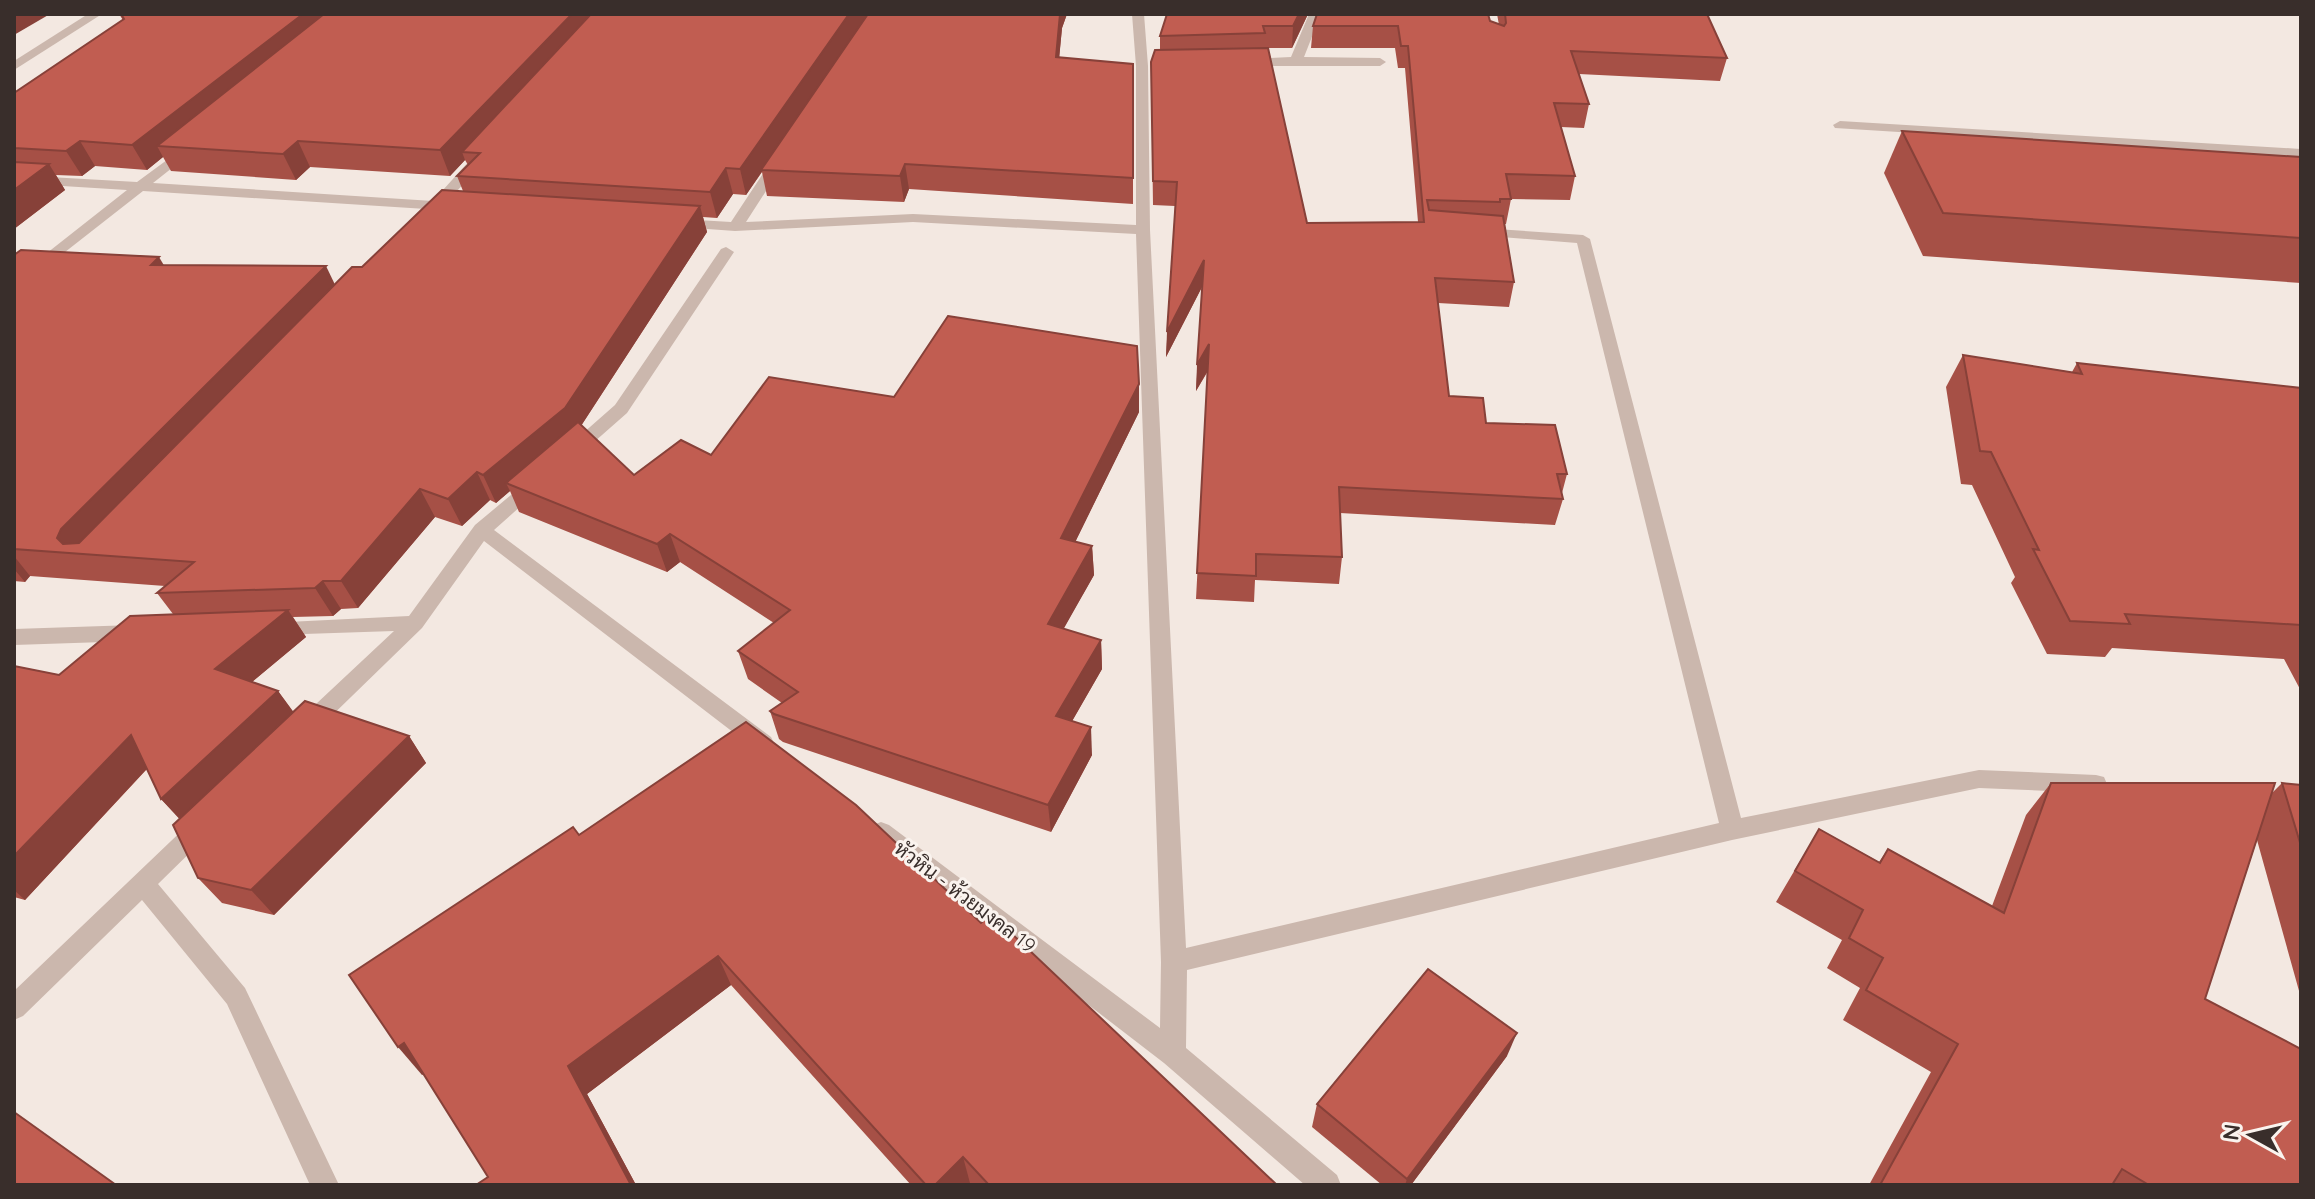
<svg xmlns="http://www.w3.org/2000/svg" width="2315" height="1199" viewBox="0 0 2315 1199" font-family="Quicksand,Sarabun,sans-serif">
	<rect width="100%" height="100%" fill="#f3e8e1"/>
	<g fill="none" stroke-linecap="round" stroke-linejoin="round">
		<!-- street -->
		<g fill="#cbb7ad" fill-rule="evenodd">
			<polygon points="88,14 102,14 14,70 14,61"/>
			<polygon points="1132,14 1144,14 1148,66 1150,230 1186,948 1719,823 1577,243 1476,235 1476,229 1481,228 1583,235 1590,239 1741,818 1979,770 2096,775 2104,777 2107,784 2104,791 2096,793 1979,788 1732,840 1187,970 1186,1048 1337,1175 1341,1185 1305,1185 1164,1063 873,839 869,832 873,825 881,822 889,825 1160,1028 1161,962 1136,234 913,222 735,231 680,227 673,223 680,219 731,222 774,157 779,156 786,160 746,222 913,214 1136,225 1136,66"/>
			<polygon points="1309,14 1321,14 1304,57 1380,58 1386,62 1380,66 1242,66 1240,63 1246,59 1291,57"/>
			<polygon points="1840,121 2301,149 2301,157 1835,128 1833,125"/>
			<polygon points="186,146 193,150 191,153 153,183 433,201 471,159 483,162 448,201 457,203 457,209 433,213 426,209 143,191 14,292 14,279 127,190 14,183 14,175 137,182"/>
			<polygon points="726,247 734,252 627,413 577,457 565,457 562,453 565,449 615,405 721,249"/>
			<polygon points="535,478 541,480 544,484 541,488 494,530 771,737 774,743 771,749 763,752 755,749 484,541 422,628 316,731 308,734 300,731 297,725 300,719 394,631 274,635 267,633 264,628 267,623 409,616 475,525 529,480"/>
			<polygon points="134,625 141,628 144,633 141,638 134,641 14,645 14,629"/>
			<polygon points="201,817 209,820 213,827 209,834 158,884 245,988 339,1185 310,1185 227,1004 142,900 23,1016 14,1020 14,991 193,820"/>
		</g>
	</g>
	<!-- wall -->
	<g fill="#a65046">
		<polygon points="119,14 1067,14 1062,28 1059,58 1133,64 1133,204 909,189 904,202 767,196 762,172 746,195 733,194 717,218 703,217 707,232 581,426 634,475 711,455 894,397 1139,412 1075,542 1092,546 1094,575 1063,629 1101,640 1102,669 1072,721 1092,755 1051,832 783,742 779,739 770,711 782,703 748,679 738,651 774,623 680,562 667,572 519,512 510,491 496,503 490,500 462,526 435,517 358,608 341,609 333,616 293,617 306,637 252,682 278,691 293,712 409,736 426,763 274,915 222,903 198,878 180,819 161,799 147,769 25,900 14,897 14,666 59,675 173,614 157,593 165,586 30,576 25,582 14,581 14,255 164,265 335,284 362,267 463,191 457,176 468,165 465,160 450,176 310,167 296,180 171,171 163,157 147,170 95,166 82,176 56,175 65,190 14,229 14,93 123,20"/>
		<polygon points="1308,14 1292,48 1264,48 1307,223 1418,222 1405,68 1398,68 1395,48 1311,48 1313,26 1490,21 1499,25 1497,14 1707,14 1727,58 1720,81 1579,74 1589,104 1584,128 1561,127 1575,176 1570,200 1511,199 1506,224 1504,224 1514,282 1509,307 1438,303 1449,396 1486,423 1567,474 1562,493 1563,499 1555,525 1340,513 1342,557 1339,584 1255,580 1254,602 1196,599 1208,371 1196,391 1202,287 1166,357 1175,206 1153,205 1151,62 1160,50 1160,36"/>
		<polygon points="1902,131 2301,157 2301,283 1923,256 1884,173"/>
		<polygon points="1963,355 2072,372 2077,363 2301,388 2301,691 2284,659 2112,648 2105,657 2047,654 2011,583 2015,577 1972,485 1961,484 1946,387"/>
		<polygon points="2051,783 2272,793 2282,783 2301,785 2301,998 2257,840 2205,999 2301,1185 1869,1185 1931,1072 1843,1020 1860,988 1827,968 1842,940 1776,902 1819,829 1879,862 1888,849 1992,906 2026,815"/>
		<polygon points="579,835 981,923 1277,1185 971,1185 970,1183 968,1185 911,1185 731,985 587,1094 636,1185 476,1185 488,1177 424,1074 422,1075"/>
		<polygon points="1507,1056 1411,1185 1382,1185 1312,1127 1317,1104"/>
	</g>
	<!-- shaded-wall -->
	<g fill="#874139">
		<polygon points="14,14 50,14 14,35"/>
		<polygon points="303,14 343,14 157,146 163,157 147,170 132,145"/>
		<polygon points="572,14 601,14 462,152 465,160 450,176 440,150"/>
		<polygon points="849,14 869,14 746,195 740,169"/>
		<polygon points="1060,14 1067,14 1062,28 1057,81 1056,57"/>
		<polygon points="1299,14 1308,14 1292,48 1293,26"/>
		<polygon points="80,141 95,166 82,176 66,151"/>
		<polygon points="298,141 310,167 296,180 283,154"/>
		<polygon points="49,164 65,190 14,229 14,190"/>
		<polygon points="905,164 909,189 904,202 900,176"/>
		<polygon points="726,168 733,194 717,218 710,192"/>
		<polygon points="700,206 707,232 575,435 506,483 510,491 496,503 483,475"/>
		<polygon points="159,257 175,284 151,265"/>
		<polygon points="1204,260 1203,285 1166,357 1167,332"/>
		<polygon points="326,266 339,293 69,553 57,538 61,529"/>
		<polygon points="1209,344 1208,370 1196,391 1197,365"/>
		<polygon points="1139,384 1139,412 1063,567 1061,538"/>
		<polygon points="477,472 490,500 462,526 448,499"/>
		<polygon points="420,489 435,517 358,608 341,581"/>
		<polygon points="670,534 680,562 667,572 657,544"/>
		<polygon points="1092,546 1094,575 1050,653 1048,624"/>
		<polygon points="14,556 30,576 25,582 14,569"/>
		<polygon points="323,581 341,609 333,616 315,588"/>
		<polygon points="288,610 306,637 235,696 215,669"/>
		<polygon points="1101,640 1102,669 1059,744 1056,716"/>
		<polygon points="278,691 298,718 185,825 161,799"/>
		<polygon points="1091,727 1092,755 1051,832 1048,805"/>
		<polygon points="131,735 154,761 25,900 14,890 14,856"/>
		<polygon points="409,736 426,763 274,915 251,890"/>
		<polygon points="718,956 731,985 587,1094 636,1185 631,1185 568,1066"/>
		<polygon points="1517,1033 1507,1056 1411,1185 1405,1185 1407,1179"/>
		<polygon points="404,1043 429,1071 422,1075 398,1047"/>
		<polygon points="963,1157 970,1183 968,1185 935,1185"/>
	</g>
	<!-- building -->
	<g fill="#c15d51" stroke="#874139" stroke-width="2">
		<polygon points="121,14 303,14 132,145 80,141 66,151 14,148 14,93 124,19"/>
		<polygon points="324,14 572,14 440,150 298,141 283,154 157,146"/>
		<polygon points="591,14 849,14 740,169 726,168 710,192 457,176 480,153 462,152"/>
		<polygon points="868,14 1060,14 1056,57 1133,64 1133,178 905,164 900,176 761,170"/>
		<polygon points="1167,14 1299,14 1293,26 1263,26 1265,33 1160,36"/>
		<polygon points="1317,14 1488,14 1490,21 1504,26 1506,23 1505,14 1707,14 1727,58 1571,51 1589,104 1554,103 1575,176 1506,174 1511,199 1500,199 1500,202 1427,200 1429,210 1503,216 1514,282 1435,278 1449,396 1483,398 1486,423 1555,425 1567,474 1557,474 1563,499 1339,487 1342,557 1256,554 1256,576 1197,573 1209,344 1197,365 1204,260 1167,332 1177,182 1153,181 1151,62 1155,50 1268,48 1307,223 1424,222 1408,46 1401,46 1398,26 1313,26"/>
		<polygon points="1902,131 2301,157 2301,238 1943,213"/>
		<polygon points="14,162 49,164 14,190"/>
		<polygon points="442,190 700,206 565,408 483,475 477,472 448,499 420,489 341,581 323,581 315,588 157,593 194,562 14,549 14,255 21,250 159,257 151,265 326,266 61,529 57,538 63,544 79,543 352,267 362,267"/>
		<polygon points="948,316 1137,346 1139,384 1061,538 1092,546 1048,624 1101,640 1056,716 1091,727 1048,805 774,714 770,711 798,692 738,651 790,610 670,534 657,544 506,483 578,422 634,475 681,440 711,455 769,377 894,397"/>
		<polygon points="1963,355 2082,374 2077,363 2301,388 2301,625 2125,614 2130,624 2070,621 2033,549 2039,550 1991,452 1980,451"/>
		<polygon points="288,610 215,669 278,691 161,799 131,735 14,856 14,666 59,675 130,616"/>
		<polygon points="305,701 409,736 251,890 198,878 173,825"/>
		<polygon points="746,722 856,805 981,923 991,914 1277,1185 989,1185 963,1157 935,1185 926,1185 718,956 568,1066 631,1185 476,1185 488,1177 404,1043 398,1047 349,975 573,827 579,835"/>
		<polygon points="2051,783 2275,783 2205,999 2301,1049 2301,1185 2149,1185 2122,1169 2112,1185 1880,1185 1958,1044 1866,990 1883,958 1849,938 1863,910 1795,871 1819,829 1880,863 1888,849 2004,913"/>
		<polygon points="2282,783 2301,785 2301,846"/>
		<polygon points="1428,969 1517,1033 1407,1179 1317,1104"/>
		<polygon points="14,1112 116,1185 14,1185"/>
	</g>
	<g text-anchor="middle" stroke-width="6" stroke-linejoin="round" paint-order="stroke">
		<!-- street labels -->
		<g font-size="20" fill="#392e2b" stroke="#faf3ee">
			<text transform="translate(965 897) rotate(37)" y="7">หัวหิน - ห้วยมงคล 19</text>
		</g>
	</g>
	<!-- border -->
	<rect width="2315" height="1199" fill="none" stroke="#392e2b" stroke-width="32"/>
	<!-- north arrow -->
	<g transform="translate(2251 1135) rotate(278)" stroke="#faf3ee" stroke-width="6" paint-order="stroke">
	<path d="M0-6L14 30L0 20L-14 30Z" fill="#392e2b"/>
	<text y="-12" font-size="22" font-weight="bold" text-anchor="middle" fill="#392e2b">N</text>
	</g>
</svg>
